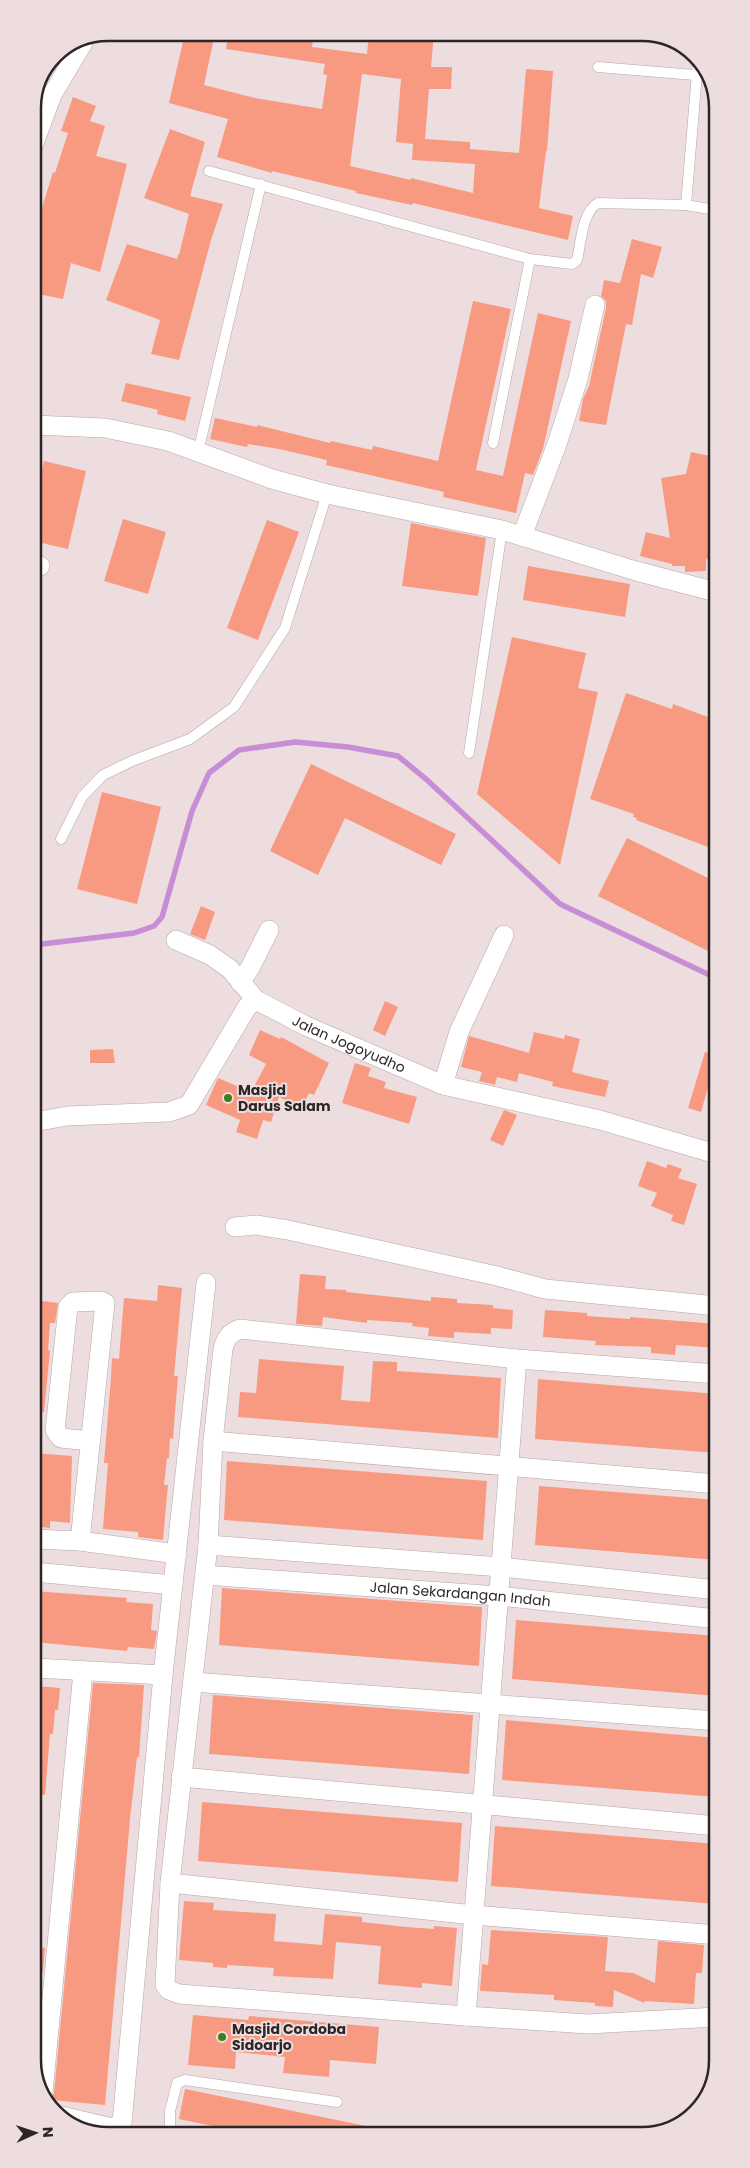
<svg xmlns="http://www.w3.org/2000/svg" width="750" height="2168" viewBox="0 0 750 2168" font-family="Poppins,sans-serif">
	<rect width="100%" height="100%" fill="#edddde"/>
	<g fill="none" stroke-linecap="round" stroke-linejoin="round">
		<!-- stream -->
		<polyline stroke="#c78ed6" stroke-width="5.5" points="34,945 134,933 154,926 162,917 192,811 209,773 239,750 295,742 348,747 398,756 426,779 560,904 716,978"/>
	</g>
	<!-- building -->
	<g fill="#f89a82" fill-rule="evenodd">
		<path d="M185,33L214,38L204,85L255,98L322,109L327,75L323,74L325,64L226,49L228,33H314L312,47L367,54L369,33H434L431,67H452L451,89H429L425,139L470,142V149L519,153L526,69L553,71L547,151H546L539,208L573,216L568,240L413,203L412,205L356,193V191L272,171V173L217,157L228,119L169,103ZM362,74L401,79L396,142L413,144L412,160L475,164L473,193L411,178V180L350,166Z"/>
		<polygon points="73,97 96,106 90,121 105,126 96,156 127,164 100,272 71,263 63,299 33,293 33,223 37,224 53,172 55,173 68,133 61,131"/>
		<polygon points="170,129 205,142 190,196 223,204 211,240 179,360 151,354 160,320 106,300 127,244 177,259 178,254 179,255 189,214 144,198"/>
		<polygon points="632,239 662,247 653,278 641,274 632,325 626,324 606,425 579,421 583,399 589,386 606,308 606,301 601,296 604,280 620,283"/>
		<polygon points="473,301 511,309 476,470 503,476 538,313 571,321 543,449 533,475 525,473 516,513 443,497 444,492 326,465 327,460 279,449 248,444 247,447 210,439 215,418 257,427 257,425 330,443 331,441 372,450 373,446 438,461"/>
		<polygon points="126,383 191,397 185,421 157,414 158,410 121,401"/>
		<polygon points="691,452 715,457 716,561 706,559 706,571 685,572 685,566 672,566 672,564 640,556 646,532 670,538 661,478 686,474"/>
		<polygon points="44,461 86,471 68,549 33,541 33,507"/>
		<polygon points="123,519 166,532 148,594 104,581"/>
		<polygon points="267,520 299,532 258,640 227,628"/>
		<polygon points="411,523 486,538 478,596 402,586"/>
		<polygon points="528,566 630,584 625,617 523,600"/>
		<polygon points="512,637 586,653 578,688 598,692 560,865 477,794"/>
		<polygon points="626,693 672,709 673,704 716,720 716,835 711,848 636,820 637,818 633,817 634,814 590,799"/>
		<polygon points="311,764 456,834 441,865 345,818 318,875 270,851"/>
		<polygon points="102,792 161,807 137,904 77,889"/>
		<polygon points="627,838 716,882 716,955 598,896"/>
		<polygon points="201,906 215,912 205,940 190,934"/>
		<polygon points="385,1001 398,1007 385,1036 373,1030"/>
		<polygon points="260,1030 280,1039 281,1037 329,1063 314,1095 309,1093 302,1108 279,1097 271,1122 263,1120 257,1139 236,1132 240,1120 206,1105 218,1078 251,1092 266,1064 249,1055"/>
		<polygon points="534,1032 564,1039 565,1035 580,1039 572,1072 609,1081 605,1097 552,1086 553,1082 519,1073 517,1082 497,1077 495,1085 479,1081 482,1072 461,1067 469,1036 529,1053"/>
		<polygon points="113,1049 115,1063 90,1063 90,1050"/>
		<polygon points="705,1052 716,1056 716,1060 701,1112 688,1108"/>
		<polygon points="355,1063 371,1068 368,1076 386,1082 384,1088 417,1097 409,1124 342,1103"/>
		<polygon points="504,1110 517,1115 503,1146 490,1140"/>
		<polygon points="647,1161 666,1168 668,1164 682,1169 678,1178 697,1184 684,1225 671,1221 673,1215 651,1206 657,1193 638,1186"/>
		<polygon points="300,1274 326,1276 325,1289 346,1290 346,1292 431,1301 431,1297 457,1299 457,1303 493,1305 493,1308 513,1310 512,1329 491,1328 491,1334 454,1332 454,1338 428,1336 429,1328 412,1326 413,1323 367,1320 367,1323 323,1317 322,1326 296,1324"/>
		<polygon points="158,1285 182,1288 174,1376 178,1376 174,1425 173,1439 170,1438 169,1458 167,1458 164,1485 168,1485 163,1540 138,1537 138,1532 103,1529 108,1463 104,1463 111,1377 112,1358 119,1359 124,1298 157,1301"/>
		<polygon points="34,1300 58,1303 55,1323 50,1323 48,1350 50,1351 44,1412 34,1412"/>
		<polygon points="545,1310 587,1313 587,1316 630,1319 630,1317 717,1324 717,1348 676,1345 675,1355 651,1353 651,1347 595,1345 596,1341 543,1337"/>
		<polygon points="259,1359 344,1366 341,1400 370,1402 373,1361 397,1362 397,1371 501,1378 498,1438 238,1417 240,1392 256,1393"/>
		<polygon points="538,1379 717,1394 717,1453 535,1439"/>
		<polygon points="34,1453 72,1456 70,1523 50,1521 50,1528 34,1526"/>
		<polygon points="227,1461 487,1481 483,1540 224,1520"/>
		<polygon points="539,1486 717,1500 717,1560 535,1545"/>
		<polygon points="222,1588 482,1607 479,1666 219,1645"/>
		<polygon points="34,1591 127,1598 126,1602 153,1604 151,1630 157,1631 154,1649 128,1647 127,1651 34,1642"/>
		<polygon points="516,1620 717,1636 717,1696 512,1679"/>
		<polygon points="93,1683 144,1685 139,1757 137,1757 130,1819 105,2105 51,2100 54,2093"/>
		<polygon points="35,1686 60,1688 58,1710 55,1710 53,1734 50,1734 45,1795 35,1794"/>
		<polygon points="213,1695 473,1715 469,1774 209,1754"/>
		<polygon points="506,1720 717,1738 717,1797 502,1780"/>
		<polygon points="202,1802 462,1823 458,1882 198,1861"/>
		<polygon points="495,1826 717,1844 716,1904 491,1886"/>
		<polygon points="184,1901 214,1903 213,1910 276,1914 274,1941 322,1945 325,1914 362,1917 362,1922 406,1927 434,1929 434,1926 457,1928 452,1986 422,1983 422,1988 378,1984 381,1946 336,1942 333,1979 273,1976 274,1968 227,1965 227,1968 213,1967 213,1963 179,1960"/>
		<polygon points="491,1930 608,1937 605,1971 633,1973 655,1983 658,1941 704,1945 702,1973 696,1973 694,2004 645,2001 644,2003 614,1990 613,2007 595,2006 595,2003 554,2000 554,1995 480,1991 482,1964 488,1965"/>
		<polygon points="35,1947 45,1948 43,1972 35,1971"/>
		<polygon points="193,2015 248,2020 249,2016 379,2027 376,2064 330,2060 329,2077 283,2073 285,2057 236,2052 235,2069 188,2065"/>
		<polygon points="185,2089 376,2128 376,2134 255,2135 179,2119"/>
	</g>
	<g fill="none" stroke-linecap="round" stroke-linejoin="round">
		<!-- lane casing -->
		<g stroke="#b6a7a8" stroke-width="11">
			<g id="lane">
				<polyline points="598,67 707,76"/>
				<path d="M209,171L530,259L572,264L577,260C581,243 582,212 598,203L686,205L698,61"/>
				<polyline points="686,205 715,210"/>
				<polyline points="493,443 530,259"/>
				<polyline points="198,452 261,184"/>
				<polyline points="469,753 502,530"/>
				<polyline points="61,839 82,797 103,775 132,761 190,739 234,707 285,628 327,494"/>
				<polyline points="170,2135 170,2111 177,2083 185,2080 337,2102"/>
			</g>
		</g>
		<!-- street casing -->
		<g stroke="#b6a7a8" stroke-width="20">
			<g id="street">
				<polyline points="33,146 52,95 83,43"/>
				<polyline points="33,425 105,428 168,441 272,479 327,494 502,530 636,571 716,592"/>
				<polyline points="522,536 557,444 578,379 595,305"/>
				<polyline points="33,565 40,566"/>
				<polyline points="176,940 210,955 230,969 256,1000"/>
				<polyline points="240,982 250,968 269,930"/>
				<polyline points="443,1085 459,1032 504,935"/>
				<path id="s1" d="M34,1122L67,1116L169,1112L189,1105L247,1007L256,1000L306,1026L443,1085L600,1120L716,1154"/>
				<polyline points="235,1227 256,1225 288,1230 497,1276 545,1289 717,1306"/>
				<polyline points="517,1359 466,2016 588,2024 717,2017"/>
				<path d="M717,1374L517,1359L240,1329C229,1333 226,1338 223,1349L213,1441L208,1545L170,1883L474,1915L717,1935"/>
				<polyline points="213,1441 717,1484"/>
				<polyline points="34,1539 80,1541 177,1554"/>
				<polyline points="80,1541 105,1303 101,1301 73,1302 68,1307 55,1430 61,1438 90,1441"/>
				<polyline points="208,1545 501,1567 717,1590"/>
				<polyline points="34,1572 173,1585"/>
				<path id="s2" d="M205,1575L498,1596L717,1619"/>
				<polyline points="35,1668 163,1675"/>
				<polyline points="193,1682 717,1721"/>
				<polyline points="181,1777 717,1826"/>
				<polyline points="170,1883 165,1985 169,1990 179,1994 466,2016"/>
				<polyline points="43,2092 83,1672"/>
				<polyline points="57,2115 112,2128 122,2123 163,1675 206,1283"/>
			</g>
		</g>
		<!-- lane -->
		<use href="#lane" stroke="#fff" stroke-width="10"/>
		<!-- street -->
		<use href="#street" stroke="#fff" stroke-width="19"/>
	</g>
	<!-- markers -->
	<g fill="#417d19" stroke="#edddde" stroke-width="2">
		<circle cx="228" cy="1098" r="5"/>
		<circle cx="222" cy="2037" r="5"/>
	</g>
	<g text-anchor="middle" stroke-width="4" stroke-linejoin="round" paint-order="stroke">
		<!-- street labels -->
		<g font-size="14" fill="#2c2627" stroke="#edddde">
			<text dy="5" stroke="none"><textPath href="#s1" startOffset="385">Jalan Jogoyudho</textPath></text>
			<text dy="5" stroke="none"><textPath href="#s2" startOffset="256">Jalan Sekardangan Indah</textPath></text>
		</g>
		<!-- poi labels -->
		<g font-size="14" font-weight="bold" fill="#2c2627" stroke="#edddde" text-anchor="start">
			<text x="238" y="1095">Masjid<tspan x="238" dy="16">Darus Salam</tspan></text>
			<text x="232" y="2034">Masjid Cordoba<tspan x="232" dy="16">Sidoarjo</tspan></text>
		</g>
	</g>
	<!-- crop -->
	<path d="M0 0H750V2168H0ZM108 41H642A67 67 0 0 1 709 108V2060A67 67 0 0 1 642 2127H108A67 67 0 0 1 41 2060V108A67 67 0 0 1 108 41Z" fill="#edddde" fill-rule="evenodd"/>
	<path fill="none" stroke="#2c2627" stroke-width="2.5" d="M108 41H642A67 67 0 0 1 709 108V2060A67 67 0 0 1 642 2127H108A67 67 0 0 1 41 2060V108A67 67 0 0 1 108 41Z"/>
	<!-- north arrow -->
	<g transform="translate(35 2133) rotate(87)" stroke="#edddde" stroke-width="4" paint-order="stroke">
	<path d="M0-4L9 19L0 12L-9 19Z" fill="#2c2627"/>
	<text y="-8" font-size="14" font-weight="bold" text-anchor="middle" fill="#2c2627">N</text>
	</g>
</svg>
